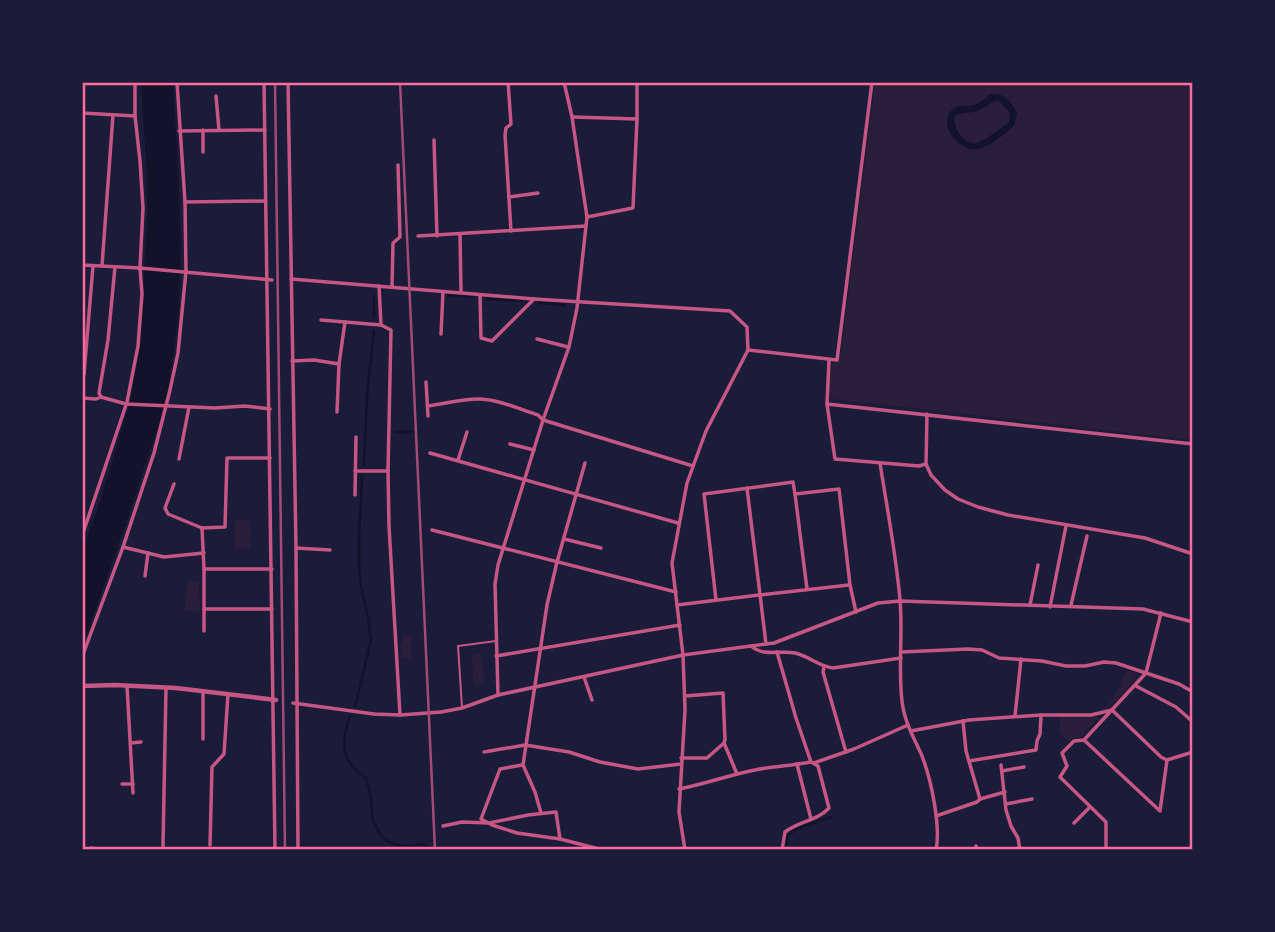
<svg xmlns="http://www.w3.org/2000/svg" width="1275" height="932" viewBox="0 0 1275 932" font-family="'Open Sans',sans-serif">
	<rect width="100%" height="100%" fill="#1b1b3a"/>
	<!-- green -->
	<g fill="#2a1e3b">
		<polygon points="875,82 1193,82 1193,440 832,399 830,397 830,368 841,353"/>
		<polygon points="235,520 251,521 250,549 234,548"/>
		<polygon points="188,581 199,581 200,612 184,611"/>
		<polygon points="402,636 411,636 411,658 401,659 400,646 402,646"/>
		<polygon points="480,654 482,655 484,681 483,683 476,685 473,683 472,658 474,655"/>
		<polygon points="1127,670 1134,672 1137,679 1108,708 1107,707 1117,692"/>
		<polygon points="1095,715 1098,718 1081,737 1073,738 1069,741 1060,733 1060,716"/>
	</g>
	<!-- water -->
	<g fill="#12122b" fill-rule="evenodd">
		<path d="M141,82H173C179,190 190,299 164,405C159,427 150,449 143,471C124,530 103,589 82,647V551L96,514L130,403L140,345L147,224V178Z"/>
		<path d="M990,94C1005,92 1010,101 1017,113L1014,126C1004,134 991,147 977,149C960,152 938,126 951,111C958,103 967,108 976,104C981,102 986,98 990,94ZM998,100L1009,112L1010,120L1008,123L987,138L974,144C962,141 954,129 954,117C962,111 968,114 977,111C985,108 990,102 998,100Z"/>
	</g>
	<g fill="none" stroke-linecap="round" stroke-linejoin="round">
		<!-- stream -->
		<g stroke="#12122b" stroke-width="2.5">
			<polyline points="448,295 473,297"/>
			<polyline points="374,296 374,316"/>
			<polyline points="487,299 522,301"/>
			<polyline points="539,303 565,305"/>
			<polyline points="395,432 411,432"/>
			<polyline points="364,465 367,395 374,331"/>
			<polyline points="355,707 371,640 368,618 361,586 359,570 359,539 362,476"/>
			<path d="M350,716C344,734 339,752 354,768C358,772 363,774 366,779C371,790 372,805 372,817C373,822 376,827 379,832C389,848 406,847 423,844L428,847V850"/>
			<path d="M785,850C786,846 786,841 787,837C791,828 820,821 831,817"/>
		</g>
		<!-- service -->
		<polyline stroke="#c65784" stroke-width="2" points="462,707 458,646 496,641"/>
		<!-- minor -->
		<g stroke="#c65784" stroke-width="3.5">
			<polyline points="264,82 275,850"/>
			<polyline points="288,82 296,548 298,850"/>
			<polyline points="508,82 511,124 506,128 505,135 511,231"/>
			<polyline points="216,96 219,130"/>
			<polyline points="82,113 135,116"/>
			<polyline points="573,117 637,119"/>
			<polyline points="203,130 203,152"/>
			<polyline points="179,131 265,130"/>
			<polyline points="434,140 437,236"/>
			<polyline points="509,197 538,193"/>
			<polyline points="185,202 265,201"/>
			<polyline points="587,217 633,208 637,119 637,82"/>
			<polyline points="460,234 461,292"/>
			<polyline points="418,236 586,226"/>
			<polyline points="82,265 140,268 272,280"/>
			<polyline points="102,266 113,115"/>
			<polyline points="291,279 534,299 730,311 747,327 748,350 706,431 687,483 672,563 683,655 685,710 679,812 685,850"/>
			<polyline points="379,286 381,325 391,330 388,471 389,526 400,715"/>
			<polyline points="392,287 393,243 400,237 398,165"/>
			<polyline points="480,295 481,338 492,341 534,299"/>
			<polyline points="321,320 381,325"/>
			<polyline points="441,334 443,292"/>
			<polyline points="537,339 568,347"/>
			<polyline points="748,350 837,360 872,82"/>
			<polyline points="829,360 827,404 1193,444"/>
			<polyline points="292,361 314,360 339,364"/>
			<polyline points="82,378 84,374 93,266"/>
			<polyline points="426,382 428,416"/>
			<polyline points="101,397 99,393 108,340 115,267"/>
			<polyline points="82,398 96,399 101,397 126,404 215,408 245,406 270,409"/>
			<polyline points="827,404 835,459 919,466 926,464 927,414"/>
			<path d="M428,406C444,404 461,399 478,399C498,399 519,409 538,415L543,420L693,466"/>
			<polyline points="337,412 339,364 345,322"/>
			<polyline points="510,444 534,450"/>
			<polyline points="430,453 678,523"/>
			<polyline points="179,459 189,407"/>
			<polyline points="458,460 467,432"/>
			<path d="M880,463C887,508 896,554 900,600C903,633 898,668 902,701C904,721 914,738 922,756C931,779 941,826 936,850"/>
			<polyline points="926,464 931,475 945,490 958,499 978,507 1008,515 1145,538 1193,554"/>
			<polyline points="355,471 388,471"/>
			<polyline points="174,484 165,508 168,514 202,528 225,527 227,458 270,458"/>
			<polyline points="747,488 766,644"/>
			<polyline points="795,494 807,589"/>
			<polyline points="355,495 356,437"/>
			<polyline points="202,528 204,569 204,631"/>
			<polyline points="432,530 676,592"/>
			<polyline points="82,536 127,402 138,346 142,294 140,268 143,208 140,161 135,116 135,82"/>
			<polyline points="564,539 601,548"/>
			<polyline points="123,547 164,557 204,553"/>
			<polyline points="296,548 330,550"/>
			<polyline points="204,569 272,569"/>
			<polyline points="145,576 148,553"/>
			<polyline points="716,600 704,494 793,482 795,494 839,489 850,585 856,612"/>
			<polyline points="677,605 759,595 849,585"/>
			<polyline points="1030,605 1038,565"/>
			<polyline points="1071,605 1087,536"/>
			<polyline points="1050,607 1066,526"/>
			<polyline points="204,609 272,609"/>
			<path d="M751,646C764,657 780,650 795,653C809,656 818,666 833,668L901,658"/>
			<path d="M777,652L796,718L811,762L818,766L829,808C817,821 799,821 785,832L782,850"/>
			<polyline points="901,652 968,649 982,650 999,658 1042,661 1066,666 1085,666 1104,662 1116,663 1146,673 1161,613"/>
			<polyline points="496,656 680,625"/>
			<polyline points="82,657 123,547 154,453 170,390 178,353 186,271 185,202 177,82"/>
			<polyline points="824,667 823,672 846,752"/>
			<polyline points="584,677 592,700"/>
			<polyline points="127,686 133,793"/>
			<polyline points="1136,686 1176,707 1193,722"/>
			<polyline points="498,695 495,584 498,565 543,420 569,347 577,308 586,226 587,217 579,164 572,117 564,82"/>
			<polyline points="293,703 374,714 400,715 441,712 462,708 498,695 683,655 774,643 878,603 900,601 1143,609 1193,622"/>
			<polyline points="1015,716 1021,659"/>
			<polyline points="963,721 966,751 980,799"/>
			<polyline points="911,731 969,720 1041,715 1091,715 1112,710 1161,757 1167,760 1160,811 1084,740"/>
			<polyline points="203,739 203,692"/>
			<polyline points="131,743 141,742"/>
			<polyline points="724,743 737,774"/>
			<polyline points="484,752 525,745 569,752 600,762 638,769 681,764"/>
			<polyline points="681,758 707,758 724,743 725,740 723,693 685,696"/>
			<polyline points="1167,760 1193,752"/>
			<polyline points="969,761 1036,750 1037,741 1040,734 1041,715"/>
			<polyline points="814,763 854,749 908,725"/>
			<polyline points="797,764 811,819"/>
			<polyline points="522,765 500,769 481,819 492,825 517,833 560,839"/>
			<polyline points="1001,765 1006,810 1011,826 1018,838 1020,850"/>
			<polyline points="1002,771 1024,767"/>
			<polyline points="122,784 133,784"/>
			<path d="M679,789C705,784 729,775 755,770C773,766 792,766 810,762"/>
			<polyline points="1006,804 1032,799"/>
			<polyline points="541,813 535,792 523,765 547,605 557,562 585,463"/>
			<polyline points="936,816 977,802 980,799 1005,792"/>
			<polyline points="1074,823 1090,807"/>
			<polyline points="443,826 462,822 489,823 528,815 556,812 560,839 603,850"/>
			<polyline points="210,845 212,767 224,754 228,694"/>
			<polyline points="163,846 166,688"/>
			<polyline points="976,846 977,850"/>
			<polyline points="91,848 99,850"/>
			<polyline points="1106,850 1106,822 1060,777 1067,766 1062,753 1074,741 1084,740 1146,673 1179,684 1193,692"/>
		</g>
		<!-- tertiary -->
		<polyline stroke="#c65784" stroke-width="4.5" points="82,686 115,685 176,688 276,700"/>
		<!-- rail -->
		<g stroke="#a44b75" stroke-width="2.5">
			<polyline points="275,82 285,850"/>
			<polyline points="400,82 435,850"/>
		</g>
	</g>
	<!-- border -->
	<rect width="1275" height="932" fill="none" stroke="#1b1b3a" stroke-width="168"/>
	<rect x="84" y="84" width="1107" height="764" fill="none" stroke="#ff6b9d" stroke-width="2.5"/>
</svg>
